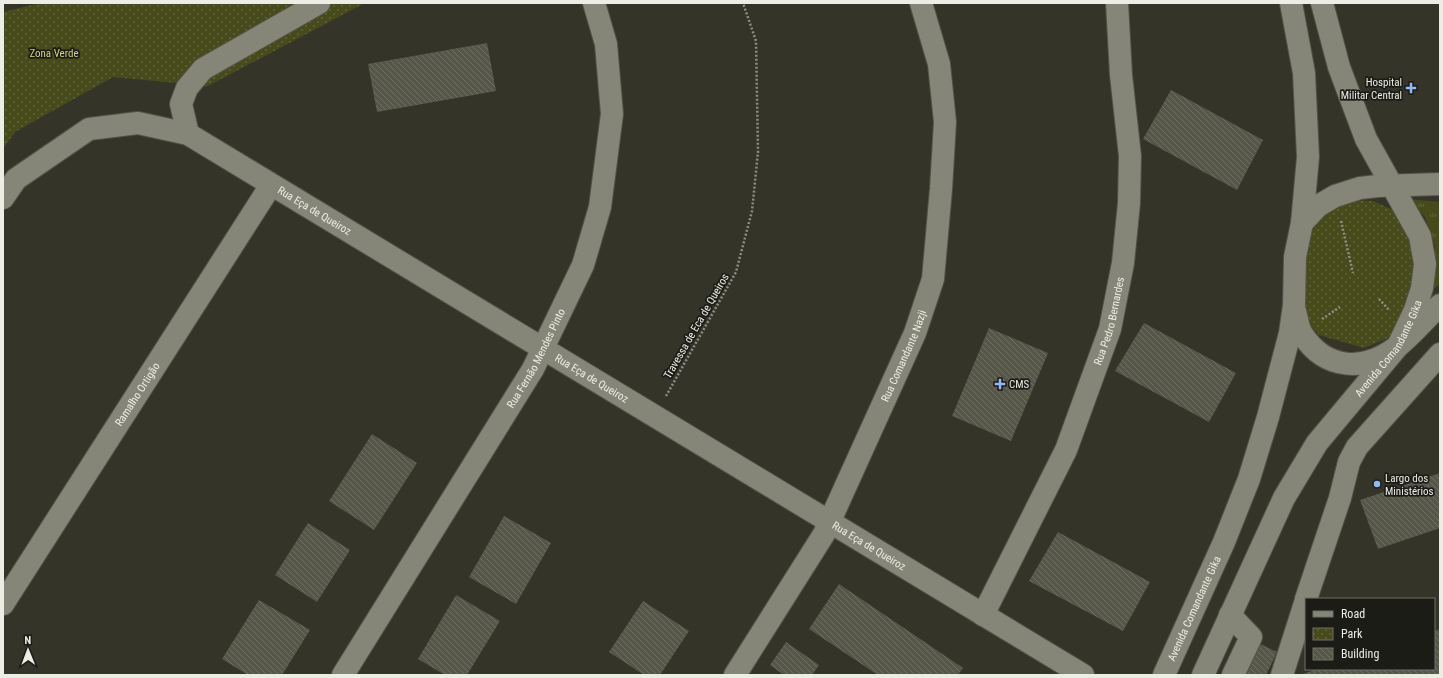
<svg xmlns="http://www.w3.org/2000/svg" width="1443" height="678" viewBox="0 0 1443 678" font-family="'Roboto Condensed',sans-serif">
	<defs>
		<pattern id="grass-tufts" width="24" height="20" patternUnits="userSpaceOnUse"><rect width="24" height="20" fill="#474a1b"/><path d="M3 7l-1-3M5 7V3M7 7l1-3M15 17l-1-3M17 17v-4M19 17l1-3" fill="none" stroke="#62643c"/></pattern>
		<pattern id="park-dots" width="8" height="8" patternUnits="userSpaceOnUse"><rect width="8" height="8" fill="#474a1b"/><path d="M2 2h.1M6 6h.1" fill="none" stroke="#62643c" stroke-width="1.8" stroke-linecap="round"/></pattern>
		<pattern id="building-back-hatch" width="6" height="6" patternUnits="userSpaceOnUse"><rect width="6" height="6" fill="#565749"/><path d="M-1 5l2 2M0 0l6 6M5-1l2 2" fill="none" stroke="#6e6f63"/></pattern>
	</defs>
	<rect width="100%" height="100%" fill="#343528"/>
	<!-- grass -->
	<polygon fill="url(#grass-tufts)" points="1408,199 1440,202 1440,284 1426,295 1433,272 1435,246 1425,217"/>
	<!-- park -->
	<g fill="url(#park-dots)">
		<polygon points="40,3 365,3 208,86 113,77 15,132 3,149 3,12"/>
		<polygon points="1350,200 1373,201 1400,213 1422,260 1404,324 1388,338 1364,348 1319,335 1300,313 1302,260 1315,211"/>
	</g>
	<!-- building -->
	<g fill="url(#building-back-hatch)">
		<polygon points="487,43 496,91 377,112 368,64"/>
		<polygon points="1171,90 1263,140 1237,190 1143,139"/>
		<polygon points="1144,323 1236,373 1209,422 1115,371"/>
		<polygon points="989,328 1048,353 1011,441 952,416"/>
		<polygon points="372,434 417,463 374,530 329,501"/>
		<polygon points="1440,473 1440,528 1378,549 1360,500"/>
		<polygon points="504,516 551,543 516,604 469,577"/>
		<polygon points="308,523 350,550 317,602 275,575"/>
		<polygon points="1058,532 1150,582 1123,631 1029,581"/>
		<polygon points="839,584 963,668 958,675 878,675 809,629"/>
		<polygon points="456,595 500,621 467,675 445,675 418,659"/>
		<polygon points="259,600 310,630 282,675 248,675 222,659"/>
		<polygon points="643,601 689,631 660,675 644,675 609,652"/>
		<polygon points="1440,629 1440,675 1300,675 1317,669 1434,669 1434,631"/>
		<polygon points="1254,641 1277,652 1266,675 1238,675"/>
		<polygon points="786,642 819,665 812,675 784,675 770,665"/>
	</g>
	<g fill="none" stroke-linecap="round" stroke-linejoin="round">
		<!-- minor casing -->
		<g stroke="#525348" stroke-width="24">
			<g id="minor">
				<polyline points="188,134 181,104 187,88 203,69 319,3"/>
				<path id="s1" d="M3,198L16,179L89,129L138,123L188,134L1083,675"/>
				<polyline points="1302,223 1318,206 1335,196 1360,188 1378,186 1440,184"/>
				<path d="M1295,311C1297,318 1298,328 1302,334C1326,371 1365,372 1398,346C1413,334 1426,318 1440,305"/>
				<polyline points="1306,599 1340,498 1349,462 1357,447 1440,354"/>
				<path id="s2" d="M3,604L271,185"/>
				<path id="s3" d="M983,615L1066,450L1110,329L1123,263L1129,203L1130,156L1121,75L1117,3"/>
				<polyline points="1230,615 1251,637 1233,675"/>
				<path id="s4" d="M343,675L533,369L583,265L600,207L612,114L606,44L594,3"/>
				<path id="s5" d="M735,675L824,534L915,333L933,279L941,189L945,122L939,64L921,3"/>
				<path id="s6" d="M1164,675L1224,542L1249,479L1268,417L1290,333L1294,305L1295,257L1302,223L1308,157L1304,73L1291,3"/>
				<path id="s7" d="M1203,675L1284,498L1317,443L1398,346L1415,310L1422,288L1425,264L1420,236L1366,139L1339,67L1322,3"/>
				<polyline points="1282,675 1306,600"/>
			</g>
		</g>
		<!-- path -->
		<g stroke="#8d8e83" stroke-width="2.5" stroke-dasharray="2 2" stroke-linecap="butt">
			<polyline points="1341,221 1353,273"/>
			<polyline points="1379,299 1389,310"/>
			<polyline points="1322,319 1340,307"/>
			<polyline points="666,396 736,272 752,211 758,152 756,41 743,3"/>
		</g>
		<!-- minor -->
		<use href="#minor" stroke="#858677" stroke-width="22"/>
	</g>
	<!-- markers -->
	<g fill="#91b8fd" stroke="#1c1c16" stroke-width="1.5">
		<path d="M1409 82h4v4h4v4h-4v4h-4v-4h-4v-4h4z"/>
		<path d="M998 378h4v4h4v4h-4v4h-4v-4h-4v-4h4z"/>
		<circle cx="1377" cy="484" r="4"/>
	</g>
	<g text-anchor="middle" stroke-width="3.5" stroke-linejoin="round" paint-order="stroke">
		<!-- park labels -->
		<g font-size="11" fill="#d1d686" stroke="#1c1c16">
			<text x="54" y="57">Zona Verde</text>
		</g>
		<!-- poi labels -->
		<g font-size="11" fill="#ecede5" stroke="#1c1c16" text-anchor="start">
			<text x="1402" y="86" text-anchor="end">Hospital<tspan x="1402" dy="13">Militar Central</tspan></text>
			<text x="1009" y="388">CMS</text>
			<text x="1385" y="482">Largo dos<tspan x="1385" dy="13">Ministérios</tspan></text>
		</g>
		<!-- street labels -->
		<g font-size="11" fill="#ecede5" stroke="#1c1c16">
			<text dy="4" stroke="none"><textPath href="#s1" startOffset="360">Rua Eça de Queiroz</textPath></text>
			<text dy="4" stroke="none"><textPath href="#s3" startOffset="321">Rua Pedro Bernardes</textPath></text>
			<text transform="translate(696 326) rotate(-60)" y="4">Travessa de Eca de Queiros</text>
			<text dy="4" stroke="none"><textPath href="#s7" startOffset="378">Avenida Comandante Gika</textPath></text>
			<text dy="4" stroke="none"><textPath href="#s5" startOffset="362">Rua Comandante Nazji</textPath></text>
			<text dy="4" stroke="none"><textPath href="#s4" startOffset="371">Rua Fernão Mendes Pinto</textPath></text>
			<text dy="4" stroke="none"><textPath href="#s1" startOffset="684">Rua Eça de Queiroz</textPath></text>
			<text dy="4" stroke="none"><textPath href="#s2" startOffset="249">Ramalho Ortigão</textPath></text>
			<text dy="4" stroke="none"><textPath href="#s1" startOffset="1008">Rua Eça de Queiroz</textPath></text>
			<text dy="4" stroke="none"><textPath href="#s6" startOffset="73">Avenida Comandante Gika</textPath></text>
		</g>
	</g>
	<!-- border -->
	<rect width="1443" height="678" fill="none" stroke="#ecede5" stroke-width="8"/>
	<!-- legend -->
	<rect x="1305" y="598" width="130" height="72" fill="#1c1c16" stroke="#6f7069"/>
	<rect x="1313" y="611" width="20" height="6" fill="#858677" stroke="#6f7069"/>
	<text x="1341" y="618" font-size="12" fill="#ecede5">Road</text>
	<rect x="1313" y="628" width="20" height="12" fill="url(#park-dots)" stroke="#6f7069"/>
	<text x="1341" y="638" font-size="12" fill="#ecede5">Park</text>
	<rect x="1313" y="648" width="20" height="12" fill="url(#building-back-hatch)" stroke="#6f7069"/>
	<text x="1341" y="658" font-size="12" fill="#ecede5">Building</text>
	<!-- north arrow -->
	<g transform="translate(28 650) rotate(359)" stroke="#1c1c16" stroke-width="3" paint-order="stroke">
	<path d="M0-3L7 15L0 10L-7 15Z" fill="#ecede5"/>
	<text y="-6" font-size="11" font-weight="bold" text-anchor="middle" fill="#ecede5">N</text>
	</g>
</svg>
